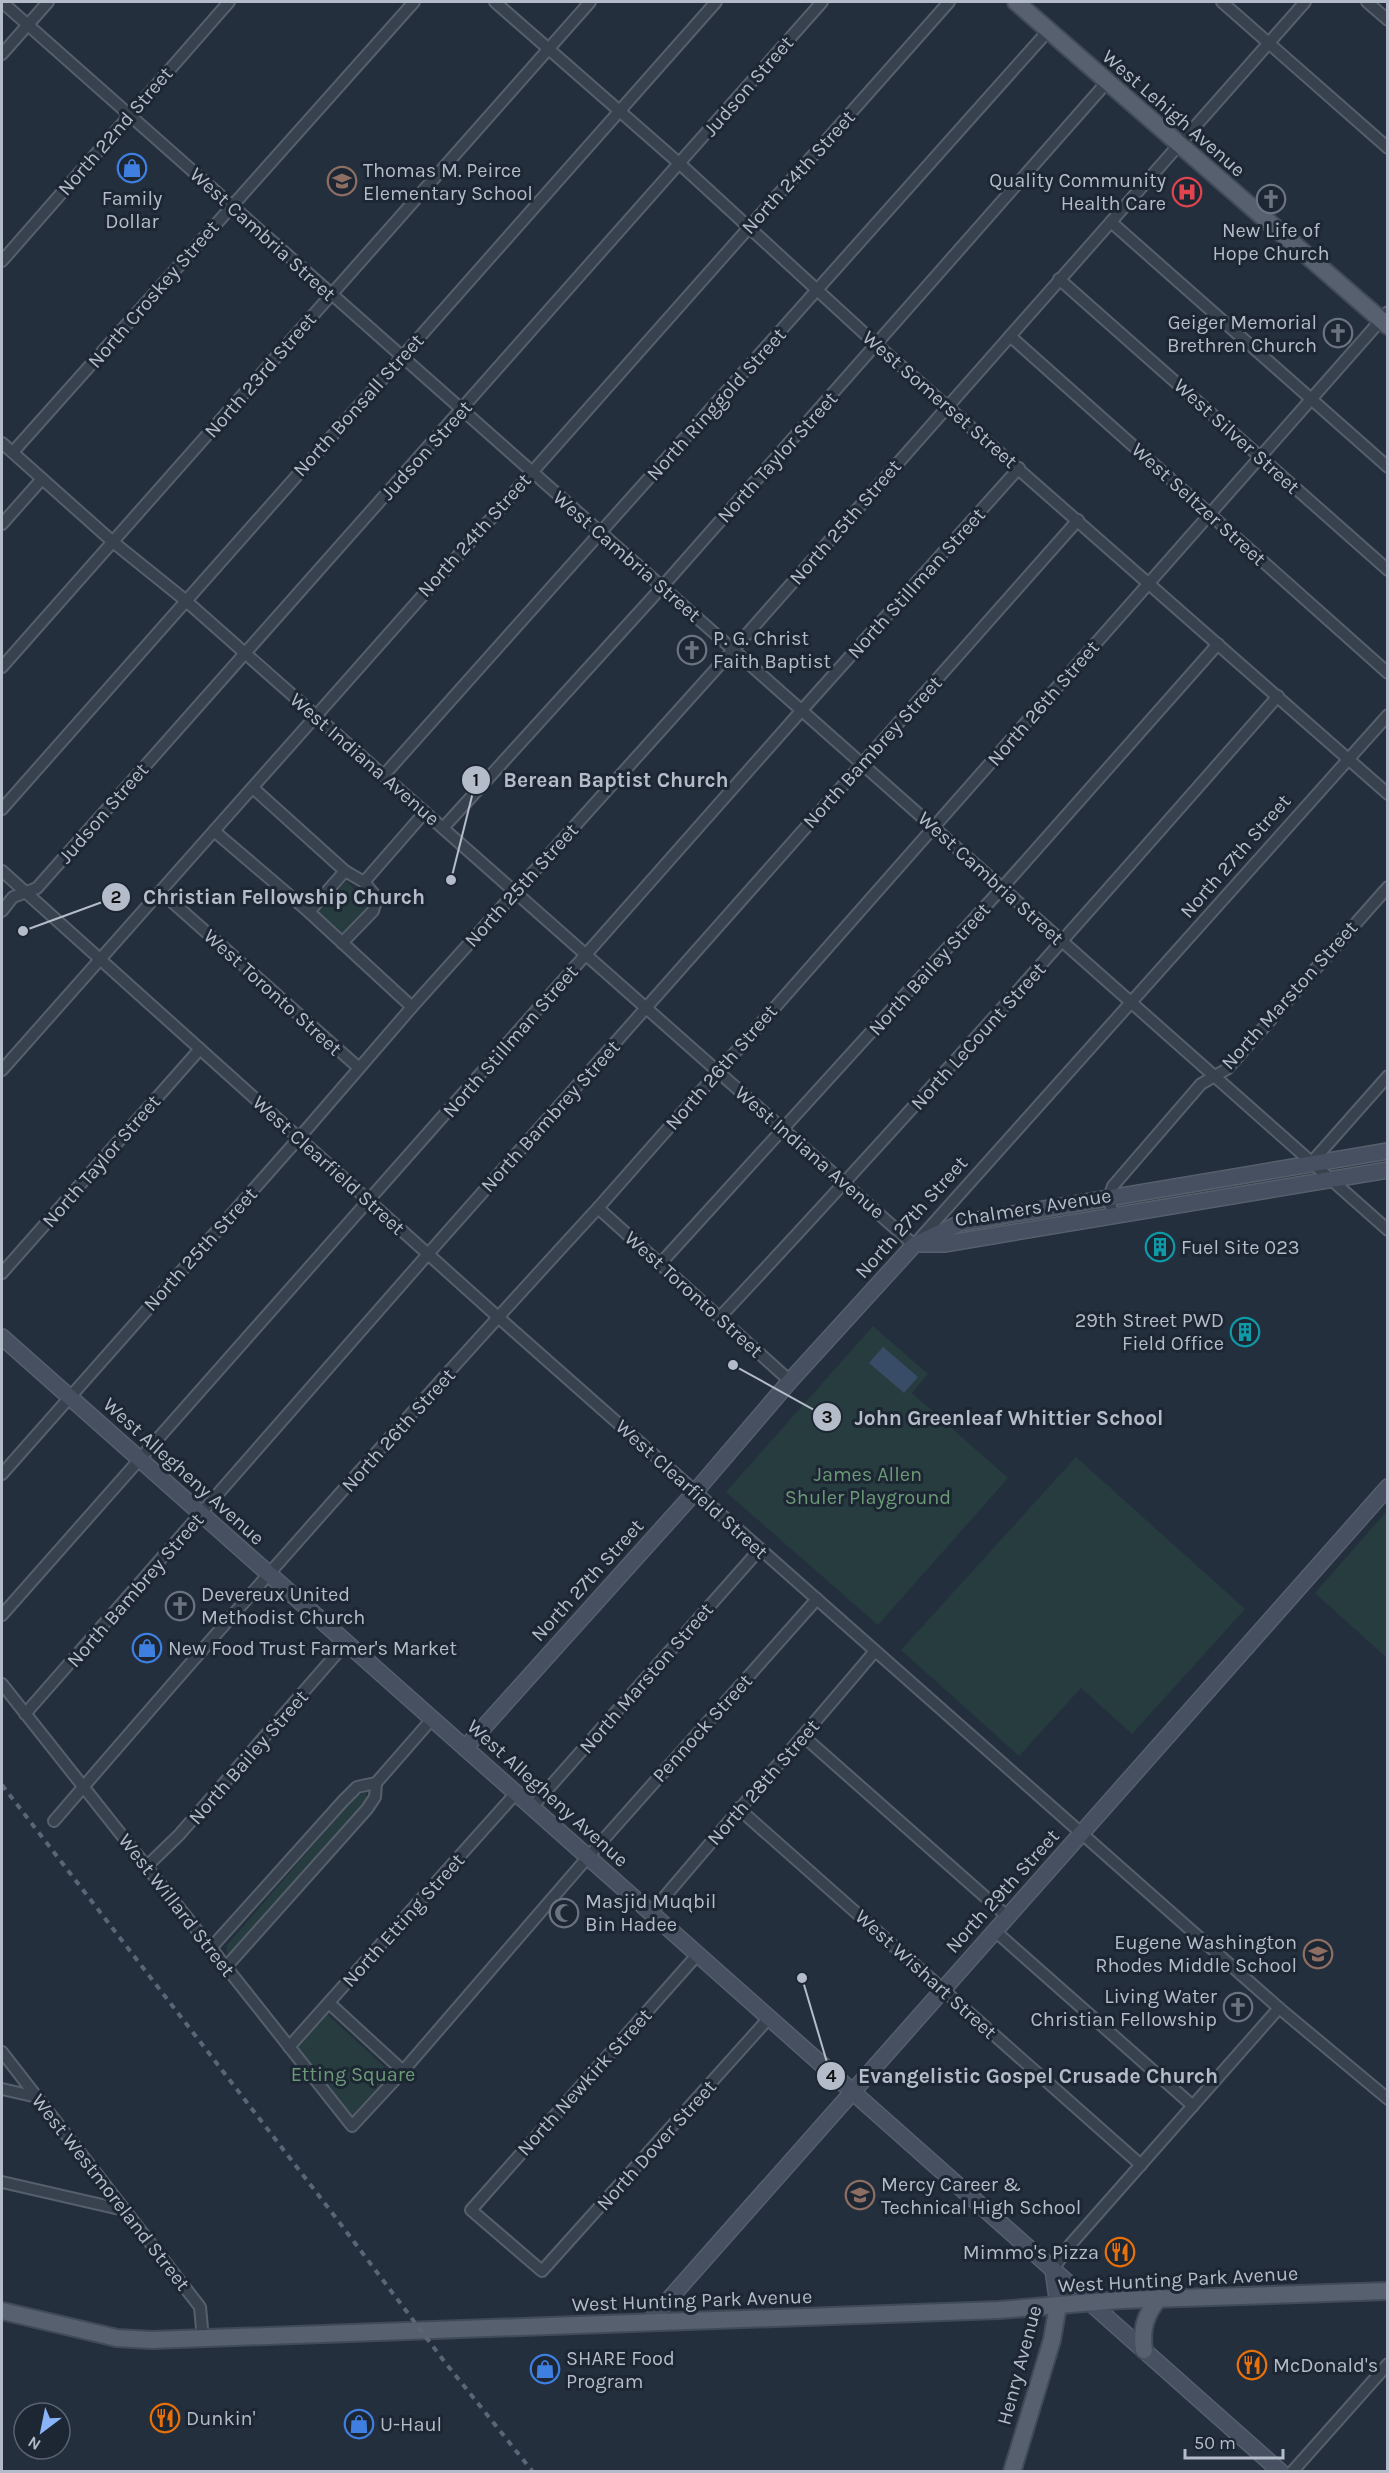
<svg xmlns="http://www.w3.org/2000/svg" width="1389" height="2473" viewBox="0 0 1389 2473" font-family="Karla,sans-serif">
	<rect width="100%" height="100%" fill="#242f3e"/>
	<!-- green -->
	<g fill="#263c3f">
		<path d="M346,881C354,889 368,896 367,908L343,935L318,913Z"/>
		<polygon points="873,1326 928,1374 912,1393 1008,1478 878,1625 726,1492"/>
		<polygon points="1076,1457 1245,1609 1132,1734 1081,1688 1019,1756 901,1650"/>
		<polygon points="1387,1511 1387,1658 1315,1593"/>
		<polygon points="367,1792 365,1804 235,1953 227,1954 226,1946 356,1796"/>
		<polygon points="327,2014 391,2073 352,2116 297,2049"/>
	</g>
	<!-- water -->
	<polygon fill="#394c67" points="883,1347 918,1377 904,1393 869,1363"/>
	<g fill="none" stroke-linecap="round" stroke-linejoin="round">
		<!-- street casing -->
		<g stroke="#565f6c" stroke-width="14">
			<g id="street">
				<polyline points="2,2 1388,1230"/>
				<polyline points="495,2 680,164 877,345 1388,794"/>
				<polyline points="1222,2 1388,148"/>
				<polyline points="1367,2 1388,20"/>
				<polyline points="2,54 48,2"/>
				<polyline points="1111,222 1388,467"/>
				<polyline points="2,261 229,2"/>
				<polyline points="1059,279 1388,570"/>
				<polyline points="1010,336 1388,673"/>
				<polyline points="2,443 113,542 185,600 914,1245 1388,715"/>
				<polyline points="13,452 414,2"/>
				<polyline points="2,524 42,479"/>
				<polyline points="2,667 590,2"/>
				<polyline points="384,775 1048,31"/>
				<polyline points="253,788 345,871 364,882 377,898 373,911 342,943"/>
				<polyline points="2,809 716,2"/>
				<polyline points="443,828 662,587 1107,82"/>
				<polyline points="214,831 309,912 412,1007"/>
				<polyline points="2,871 498,1317 1279,2008 1388,2099"/>
				<polyline points="364,882 425,812"/>
				<polyline points="161,892 359,1068"/>
				<polyline points="2,911 13,897 37,888 822,2"/>
				<polyline points="309,912 345,871"/>
				<polyline points="2,1070 949,2"/>
				<polyline points="1311,1163 1388,1076"/>
				<polyline points="598,1208 790,1381"/>
				<polyline points="1113,1215 1109,1198 1113,1186 1201,1084 1227,1069 1388,887"/>
				<polyline points="660,1264 1002,888 1218,644"/>
				<polyline points="2,1273 200,1049"/>
				<path d="M720,1317C910,1114 1094,906 1278,696"/>
				<polyline points="2,1474 299,1138 412,1007 733,650 1305,2"/>
				<polyline points="2,1615 802,710 1019,468"/>
				<polyline points="2,1684 352,2126 403,2071 588,1857 817,1599"/>
				<polyline points="25,1714 428,1254 1078,520"/>
				<polyline points="803,1736 1008,1917"/>
				<polyline points="532,1807 760,1549"/>
				<polyline points="738,1808 1141,2165"/>
				<path d="M54,1821C232,1614 413,1409 598,1208L1388,312"/>
				<polyline points="146,1867 179,1835 346,1643"/>
				<path d="M651,1913C725,1825 801,1739 875,1651"/>
				<polyline points="995,1931 1193,2106"/>
				<polyline points="211,1948 343,1801 357,1787 376,1783 432,1719"/>
				<polyline points="698,1954 471,2210 542,2271 769,2018"/>
				<polyline points="226,1967 367,1809 375,1797 376,1783"/>
				<polyline points="329,2003 403,2071"/>
				<polyline points="289,2047 516,1793"/>
				<polyline points="2,2052 200,2307 203,2339"/>
				<polyline points="2,2089 37,2097"/>
				<polyline points="2,2182 124,2210"/>
				<polyline points="1053,2269 1070,2245 1279,2008"/>
				<polyline points="1292,2472 1388,2364"/>
			</g>
		</g>
		<!-- secondary casing -->
		<g stroke="#565f6c" stroke-width="18">
			<g id="secondary">
				<polyline points="920,1244 944,1244 1388,1170"/>
				<polyline points="2,1337 1281,2472"/>
				<polyline points="465,1748 695,1492 790,1381 914,1245 960,1223 1388,1151"/>
				<polyline points="1053,2269 1058,2305"/>
				<polyline points="648,2323 1388,1487"/>
			</g>
		</g>
		<!-- primary casing -->
		<g stroke="#414a57" stroke-width="20">
			<g id="primary">
				<polyline points="1016,2 1388,326"/>
				<polyline points="2,2311 117,2338 152,2340 999,2310 1120,2300 1388,2291"/>
				<path d="M1144,2350C1141,2329 1145,2315 1159,2298"/>
				<polyline points="1012,2472 1052,2340 1058,2305"/>
			</g>
		</g>
		<!-- street -->
		<use href="#street" stroke="#38414e" stroke-width="10"/>
		<!-- secondary -->
		<use href="#secondary" stroke="#465061" stroke-width="15"/>
		<!-- primary -->
		<use href="#primary" stroke="#56606e" stroke-width="16"/>
		<!-- rail -->
		<polyline stroke="#5a6575" stroke-width="4" stroke-dasharray="6 6" stroke-linecap="butt" points="2,1785 333,2214 444,2361 533,2472"/>
	</g>
	<!-- icons -->
	<defs>
		<g id="shop-ring" transform="scale(1.5)"><circle r="9.5" fill="#1d2633" stroke="#3f7fe0" stroke-width="1.5"/><path d="M-5-2.5h2.3a2.7 3.5 0 0 1 5.4 0H5L5.5 6h-11ZM-1.5-2.5h3a1.5 2.3 0 0 0-3 0Z" fill="#3f7fe0"/></g>
		<g id="school-ring" transform="scale(1.5)"><circle r="9.5" fill="#1d2633" stroke="#8d6e63" stroke-width="1.5"/><path d="M0-5L7-2L0 1L-7-2ZM-4 1L0 2.5L4 1V4Q0 6-4 4Z" fill="#8d6e63"/></g>
		<g id="hospital-ring" transform="scale(1.5)"><circle r="9.5" fill="#1d2633" stroke="#e0444e" stroke-width="1.5"/><path d="M-5-5h3v3.5h4V-5h3V5h-3V1.5h-4V5h-3Z" fill="#e0444e"/></g>
		<g id="church-ring" transform="scale(1.5)"><circle r="9.5" fill="#1d2633" stroke="#6b7280" stroke-width="1.5"/><path d="M-1.2-6h2.4v3.5h3.3v2.4h-3.3V6h-2.4V-.1h-3.3v-2.4h3.3Z" fill="#6b7280"/></g>
		<g id="building-ring" transform="scale(1.5)"><circle r="9.5" fill="#1d2633" stroke="#0f9aa8" stroke-width="1.5"/><path d="M-4-6H4V6H1V3H-1V6H-4ZM-2.5-4.3h1.7v1.8h-1.7ZM.8-4.3h1.7v1.8H.8ZM-2.5-1h1.7V.8h-1.7ZM.8-1h1.7V.8H.8Z" fill="#0f9aa8"/></g>
		<g id="mosque-ring" transform="scale(1.5)"><circle r="9.5" fill="#1d2633" stroke="#6b7280" stroke-width="1.5"/><path d="M3.5-4.9A6 6 0 1 0 3.5 4.9A5 5 0 1 1 3.5-4.9Z" fill="#6b7280"/></g>
		<g id="restaurant-ring" transform="scale(1.5)"><circle r="9.5" fill="#1d2633" stroke="#e8710a" stroke-width="1.5"/><path d="M-5-6h1v4h1v-4h1v4h1v-4h1v5L-1.5 .5V6h-2V.5L-5-1ZM5-6V6H3V1.5H1.5Q1.5-4 5-6Z" fill="#e8710a"/></g>
	</defs>
	<g fill-rule="evenodd">
		<use href="#shop-ring" x="132" y="168"/>
		<use href="#school-ring" x="342" y="181"/>
		<use href="#hospital-ring" x="1187" y="192"/>
		<use href="#church-ring" x="1271" y="199"/>
		<use href="#church-ring" x="1338" y="333"/>
		<use href="#church-ring" x="692" y="650"/>
		<use href="#building-ring" x="1160" y="1247"/>
		<use href="#building-ring" x="1245" y="1332"/>
		<use href="#church-ring" x="180" y="1606"/>
		<use href="#shop-ring" x="147" y="1648"/>
		<use href="#mosque-ring" x="564" y="1913"/>
		<use href="#school-ring" x="1318" y="1954"/>
		<use href="#church-ring" x="1238" y="2007"/>
		<use href="#school-ring" x="860" y="2195"/>
		<use href="#restaurant-ring" x="1120" y="2252"/>
		<use href="#restaurant-ring" x="1252" y="2365"/>
		<use href="#shop-ring" x="545" y="2369"/>
		<use href="#restaurant-ring" x="165" y="2418"/>
		<use href="#shop-ring" x="359" y="2424"/>
	</g>
	<g text-anchor="middle" stroke-width="6" stroke-linejoin="round" paint-order="stroke">
		<!-- street labels -->
		<g font-size="20" fill="#b4bcc9" stroke="#1d2633">
			<text transform="translate(748 86) rotate(-49)" y="7">Judson Street</text>
			<text transform="translate(1174 113) rotate(41)" y="7">West Lehigh Avenue</text>
			<text transform="translate(115 131) rotate(-49)" y="7">North 22nd Street</text>
			<text transform="translate(798 172) rotate(-48)" y="7">North 24th Street</text>
			<text transform="translate(263 234) rotate(42)" y="7">West Cambria Street</text>
			<text transform="translate(153 294) rotate(-49)" y="7">North Croskey Street</text>
			<text transform="translate(260 375) rotate(-49)" y="7">North 23rd Street</text>
			<text transform="translate(940 399) rotate(41)" y="7">West Somerset Street</text>
			<text transform="translate(716 404) rotate(-48)" y="7">North Ringgold Street</text>
			<text transform="translate(358 405) rotate(-48)" y="7">North Bonsall Street</text>
			<text transform="translate(1237 436) rotate(42)" y="7">West Silver Street</text>
			<text transform="translate(426 450) rotate(-48)" y="7">Judson Street</text>
			<text transform="translate(777 457) rotate(-48)" y="7">North Taylor Street</text>
			<text transform="translate(1199 504) rotate(42)" y="7">West Seltzer Street</text>
			<text transform="translate(845 522) rotate(-49)" y="7">North 25th Street</text>
			<text transform="translate(474 535) rotate(-48)" y="7">North 24th Street</text>
			<text transform="translate(627 556) rotate(41)" y="7">West Cambria Street</text>
			<text transform="translate(916 583) rotate(-48)" y="7">North Stillman Street</text>
			<text transform="translate(1043 703) rotate(-49)" y="7">North 26th Street</text>
			<text transform="translate(872 752) rotate(-48)" y="7">North Bambrey Street</text>
			<text transform="translate(365 759) rotate(41)" y="7">West Indiana Avenue</text>
			<text transform="translate(103 813) rotate(-49)" y="7">Judson Street</text>
			<text transform="translate(1235 856) rotate(-49)" y="7">North 27th Street</text>
			<text transform="translate(991 878) rotate(42)" y="7">West Cambria Street</text>
			<text transform="translate(521 885) rotate(-48)" y="7">North 25th Street</text>
			<text transform="translate(929 969) rotate(-48)" y="7">North Bailey Street</text>
			<text transform="translate(273 992) rotate(42)" y="7">West Toronto Street</text>
			<text transform="translate(1289 995) rotate(-48)" y="7">North Marston Street</text>
			<text transform="translate(978 1036) rotate(-48)" y="7">North LeCount Street</text>
			<text transform="translate(510 1041) rotate(-49)" y="7">North Stillman Street</text>
			<text transform="translate(721 1067) rotate(-49)" y="7">North 26th Street</text>
			<text transform="translate(550 1116) rotate(-48)" y="7">North Bambrey Street</text>
			<text transform="translate(810 1152) rotate(41)" y="7">West Indiana Avenue</text>
			<text transform="translate(101 1161) rotate(-49)" y="7">North Taylor Street</text>
			<text transform="translate(329 1165) rotate(42)" y="7">West Clearfield Street</text>
			<text transform="translate(1033 1207) rotate(-9)" y="7">Chalmers Avenue</text>
			<text transform="translate(911 1217) rotate(-48)" y="7">North 27th Street</text>
			<text transform="translate(200 1249) rotate(-48)" y="7">North 25th Street</text>
			<text transform="translate(694 1294) rotate(42)" y="7">West Toronto Street</text>
			<text transform="translate(398 1430) rotate(-48)" y="7">North 26th Street</text>
			<text transform="translate(184 1471) rotate(42)" y="7">West Allegheny Avenue</text>
			<text transform="translate(692 1489) rotate(42)" y="7">West Clearfield Street</text>
			<text transform="translate(587 1580) rotate(-48)" y="7">North 27th Street</text>
			<text transform="translate(135 1590) rotate(-49)" y="7">North Bambrey Street</text>
			<text transform="translate(646 1678) rotate(-49)" y="7">North Marston Street</text>
			<text transform="translate(702 1728) rotate(-48)" y="7">Pennock Street</text>
			<text transform="translate(248 1757) rotate(-49)" y="7">North Bailey Street</text>
			<text transform="translate(763 1782) rotate(-49)" y="7">North 28th Street</text>
			<text transform="translate(548 1793) rotate(42)" y="7">West Allegheny Avenue</text>
			<text transform="translate(1002 1891) rotate(-48)" y="7">North 29th Street</text>
			<text transform="translate(177 1905) rotate(52)" y="7">West Willard Street</text>
			<text transform="translate(403 1920) rotate(-48)" y="7">North Etting Street</text>
			<text transform="translate(926 1974) rotate(42)" y="7">West Wishart Street</text>
			<text transform="translate(584 2082) rotate(-48)" y="7">North Newkirk Street</text>
			<text transform="translate(656 2145) rotate(-48)" y="7">North Dover Street</text>
			<text transform="translate(111 2192) rotate(52)" y="7">West Westmoreland Street</text>
			<text transform="translate(1178 2279) rotate(-3)" y="7">West Hunting Park Avenue</text>
			<text transform="translate(692 2300) rotate(-2)" y="7">West Hunting Park Avenue</text>
			<text transform="translate(1019 2365) rotate(-75)" y="7">Henry Avenue</text>
		</g>
		<!-- poi labels -->
		<g font-size="20" fill="#b4bcc9" stroke="#1d2633" text-anchor="start">
			<text x="363" y="177">Thomas M. Peirce<tspan x="363" dy="23">Elementary School</tspan></text>
			<text x="1166" y="187" text-anchor="end">Quality Community<tspan x="1166" dy="23">Health Care</tspan></text>
			<text x="132" y="205" text-anchor="middle">Family<tspan x="132" dy="23">Dollar</tspan></text>
			<text x="1271" y="237" text-anchor="middle">New Life of<tspan x="1271" dy="23">Hope Church</tspan></text>
			<text x="1317" y="329" text-anchor="end">Geiger Memorial<tspan x="1317" dy="23">Brethren Church</tspan></text>
			<text x="713" y="645">P. G. Christ<tspan x="713" dy="23">Faith Baptist</tspan></text>
			<text x="1181" y="1254">Fuel Site 023</text>
			<text x="1224" y="1327" text-anchor="end">29th Street PWD<tspan x="1224" dy="23">Field Office</tspan></text>
			<text x="201" y="1601">Devereux United<tspan x="201" dy="23">Methodist Church</tspan></text>
			<text x="168" y="1655">New Food Trust Farmer's Market</text>
			<text x="585" y="1908">Masjid Muqbil<tspan x="585" dy="23">Bin Hadee</tspan></text>
			<text x="1297" y="1949" text-anchor="end">Eugene Washington<tspan x="1297" dy="23">Rhodes Middle School</tspan></text>
			<text x="1217" y="2003" text-anchor="end">Living Water<tspan x="1217" dy="23">Christian Fellowship</tspan></text>
			<text x="881" y="2191">Mercy Career &amp;<tspan x="881" dy="23">Technical High School</tspan></text>
			<text x="1099" y="2259" text-anchor="end">Mimmo's Pizza</text>
			<text x="566" y="2365">SHARE Food<tspan x="566" dy="23">Program</tspan></text>
			<text x="1273" y="2372">McDonald's</text>
			<text x="186" y="2425">Dunkin'</text>
			<text x="380" y="2431">U-Haul</text>
		</g>
		<!-- park labels -->
		<g font-size="20" fill="#6b9a76" stroke="#1d2633">
			<text x="868" y="1481">James Allen<tspan x="868" dy="23">Shuler Playground</tspan></text>
			<text x="353" y="2081">Etting Square</text>
		</g>
	</g>
	<!-- callouts -->
	<path fill="none" stroke="#b4bcc9" stroke-width="2" d="M451 880L476 780M23 931L116 897M733 1365L827 1417M802 1978L831 2076"/>
	<g fill="#b4bcc9" stroke="#1d2633" stroke-width="2">
		<circle cx="451" cy="880" r="6"/>
		<circle cx="23" cy="931" r="6"/>
		<circle cx="733" cy="1365" r="6"/>
		<circle cx="802" cy="1978" r="6"/>
		<circle cx="476" cy="780" r="15"/>
		<circle cx="116" cy="897" r="15"/>
		<circle cx="827" cy="1417" r="15"/>
		<circle cx="831" cy="2076" r="15"/>
	</g>
	<g font-size="18" text-anchor="middle" font-weight="bold" fill="#111">
		<text x="476" y="786">1</text>
		<text x="116" y="903">2</text>
		<text x="827" y="1423">3</text>
		<text x="831" y="2082">4</text>
	</g>
	<g font-size="21" text-anchor="middle" font-weight="bold" fill="#b4bcc9" stroke="#1d2633" stroke-width="6" stroke-linejoin="round" paint-order="stroke">
		<text x="616" y="787">Berean Baptist Church</text>
		<text x="284" y="904">Christian Fellowship Church</text>
		<text x="1009" y="1425">John Greenleaf Whittier School</text>
		<text x="1038" y="2083">Evangelistic Gospel Crusade Church</text>
	</g>
	<!-- border -->
	<rect width="1389" height="2473" fill="none" stroke="#b4bcc9" stroke-width="6"/>
	<!-- north arrow -->
	<g transform="translate(42 2431) rotate(212)"><circle r="28" fill="#1d2633" stroke="#59626f" stroke-width="1.5"/>
	<path d="M0-4.5L10 22L0 15L-10 22Z" fill="#8ab4f8"/>
	<text y="-9" font-size="16" font-weight="bold" text-anchor="middle" fill="#b4bcc9">N</text>
	</g>
	<!-- scale -->
	<path d="M1185 2449v9h98v-9" fill="none" stroke="#b4bcc9" stroke-width="3"/>
	<text x="1194" y="2449" font-size="18" fill="#b4bcc9" stroke="#1d2633" stroke-width="4.5" paint-order="stroke">50 m</text>
</svg>
